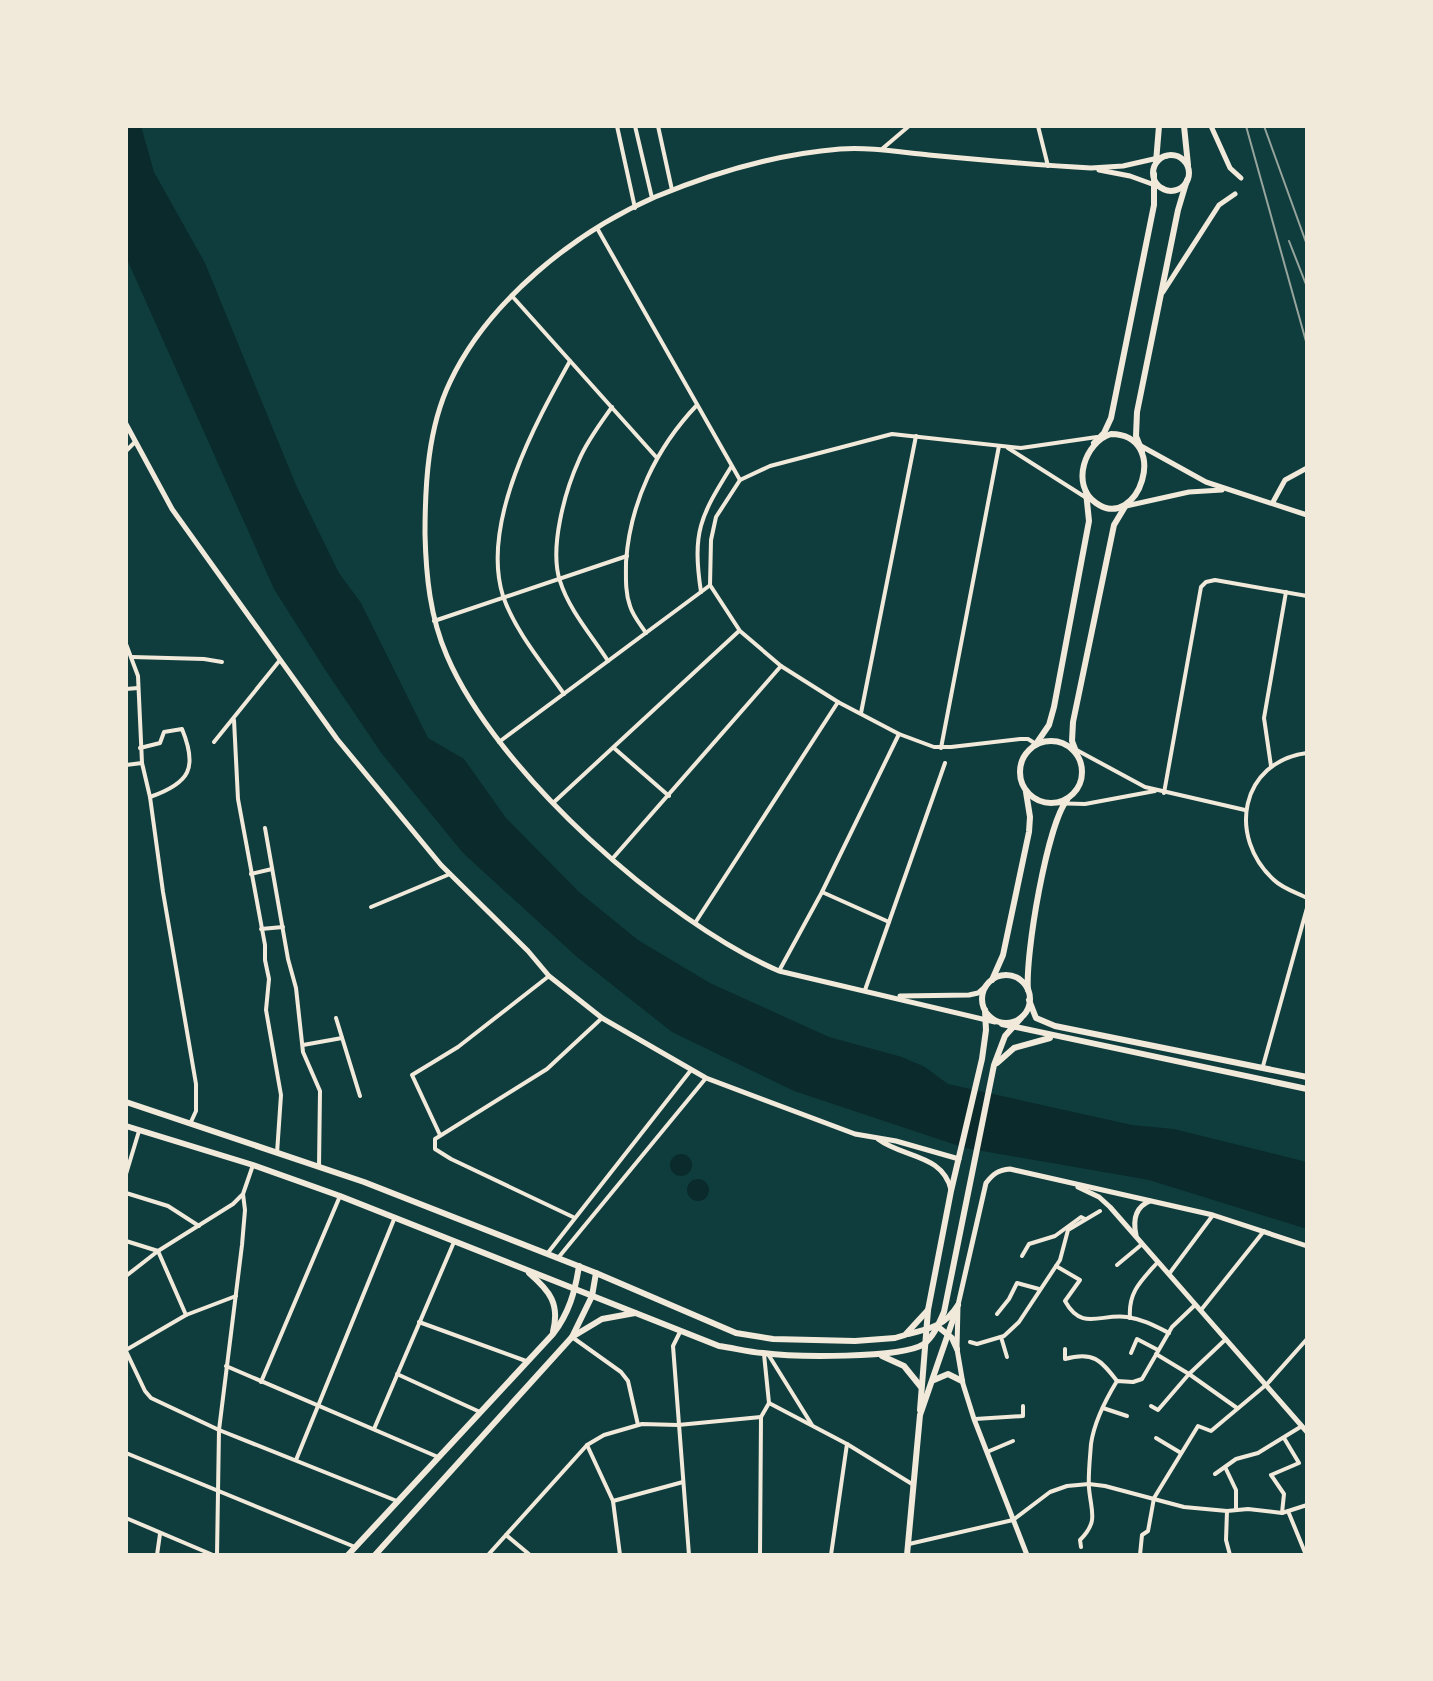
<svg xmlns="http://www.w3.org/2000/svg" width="1433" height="1681" viewBox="0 0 1433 1681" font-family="'Times New Roman',serif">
	<rect width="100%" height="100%" fill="#0f3d3e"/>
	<!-- water -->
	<g fill="#0a2a2b">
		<polygon points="126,126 141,126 154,172 205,263 296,485 339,573 361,603 428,738 464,759 506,818 579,892 638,940 710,983 829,1037 902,1057 925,1067 948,1084 1132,1125 1174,1129 1307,1162 1307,1229 1149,1180 965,1148 794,1091 672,1032 577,957 463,853 382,754 326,671 274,589 126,257"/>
		<circle cx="681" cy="1165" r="11"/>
		<circle cx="698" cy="1190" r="11"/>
	</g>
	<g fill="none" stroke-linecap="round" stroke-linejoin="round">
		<!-- minor -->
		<g stroke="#f1e9da" stroke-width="4">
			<polyline points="617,126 635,208"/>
			<polyline points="635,126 652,198"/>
			<polyline points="658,126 672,190"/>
			<polyline points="1038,126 1048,166"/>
			<polyline points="882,149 909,126"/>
			<polyline points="597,228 740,480"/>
			<polyline points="512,296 657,458"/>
			<polyline points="1008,448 1085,497"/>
			<polyline points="126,451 135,442"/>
			<path d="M701,592C692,532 700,517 731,467"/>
			<polyline points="434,621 627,556"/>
			<path d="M646,633C640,624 633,616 630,606C625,592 626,577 626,562C630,503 656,448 697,405"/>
			<polyline points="126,644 138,676 142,763 150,797 163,892 196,1084 196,1111 190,1124"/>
			<polyline points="132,657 204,659 222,662"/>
			<path d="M608,661C592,636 569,610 560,581C549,548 565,491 579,460C587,441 600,424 612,407"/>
			<polyline points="126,689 138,688"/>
			<path d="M564,694C543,664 515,631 503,596C480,523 536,422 570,361"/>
			<polyline points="861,713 916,436"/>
			<polyline points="234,720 238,799 265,945 265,960 269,979 266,1010 281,1095 277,1153"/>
			<polyline points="214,742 280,660"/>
			<polyline points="499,742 709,586"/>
			<polyline points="1036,744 1028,739 1020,739 951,747 934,747 899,734 838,702 781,666 740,631 710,585 711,540 716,517 740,480 770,466 892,434 1021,448 1097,437"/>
			<polyline points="1071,747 1145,787 1245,810"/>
			<path d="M140,748L160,743L164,732L182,729C198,768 190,783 150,797"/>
			<polyline points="614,748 669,796"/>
			<polyline points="941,748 999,446"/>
			<path d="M1307,753C1240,762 1227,837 1274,880C1282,888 1297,893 1307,898"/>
			<polyline points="126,765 142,763"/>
			<polyline points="1271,766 1264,718 1286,592"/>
			<polyline points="1164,793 1201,587 1206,582 1215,580 1307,596"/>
			<polyline points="553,803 739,631"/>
			<polyline points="1047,803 1085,804 1155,791"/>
			<polyline points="265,828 288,959 296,988 303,1052 320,1091 319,1167"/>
			<polyline points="613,858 781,666"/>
			<polyline points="251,874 272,869"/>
			<polyline points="822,892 889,922"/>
			<polyline points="371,907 450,874"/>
			<polyline points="695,923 838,702"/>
			<polyline points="261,929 283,927"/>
			<polyline points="779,971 822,892 899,734"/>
			<polyline points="865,990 945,763"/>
			<polyline points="336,1018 360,1096"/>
			<polyline points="303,1045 342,1038"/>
			<polyline points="1263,1066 1307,908"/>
			<polyline points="440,1135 412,1075 458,1047 549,976"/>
			<polyline points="126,1174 139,1131"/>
			<polyline points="126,1193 168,1206 199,1226"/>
			<polyline points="573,1217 451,1159 435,1149 435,1139 547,1069 602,1018"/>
			<polyline points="126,1241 158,1251 186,1315"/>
			<polyline points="547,1254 691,1070"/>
			<polyline points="1022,1256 1029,1244 1055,1236 1081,1217 1085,1219"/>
			<polyline points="558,1258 706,1078"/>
			<polyline points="1117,1265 1141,1245"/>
			<path d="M1056,1266L1080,1280L1065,1301C1082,1332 1101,1313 1127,1317C1142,1319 1155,1326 1169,1333"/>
			<polyline points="1169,1274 1213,1215"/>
			<polyline points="126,1276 158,1251 233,1204 242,1195"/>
			<polyline points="1201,1310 1264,1231"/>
			<polyline points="997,1314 1009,1299 1017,1283 1039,1289"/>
			<path d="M1130,1318C1128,1292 1141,1281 1157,1263"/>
			<polyline points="419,1322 526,1361"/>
			<polyline points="680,1332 673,1346 689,1555"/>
			<polyline points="572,1337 621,1372 628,1381 638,1425"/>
			<polyline points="1001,1337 1007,1357"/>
			<polyline points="970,1342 977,1344 1004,1336 1019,1322 1060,1260 1068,1230 1100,1211"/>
			<path d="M1065,1349V1359C1093,1351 1101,1360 1117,1381"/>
			<polyline points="126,1350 186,1315 236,1296"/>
			<polyline points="126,1351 145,1391 151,1398 219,1430 397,1501"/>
			<polyline points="1131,1353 1137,1339 1158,1350"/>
			<polyline points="768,1354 812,1425"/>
			<polyline points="1156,1354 1189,1374 1237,1408"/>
			<polyline points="226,1366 438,1457"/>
			<polyline points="397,1374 480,1412"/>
			<polyline points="261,1382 340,1196"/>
			<polyline points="769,1403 847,1444 912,1484"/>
			<polyline points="1151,1406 1158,1410 1189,1374 1226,1339"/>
			<polyline points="1103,1408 1127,1416"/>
			<polyline points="975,1419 1023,1416 1023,1406"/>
			<polyline points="374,1429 454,1242"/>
			<polyline points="1156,1438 1181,1453"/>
			<polyline points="587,1445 613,1501 620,1555"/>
			<polyline points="987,1452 1013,1441"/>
			<polyline points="126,1453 355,1547"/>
			<polyline points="296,1460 395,1217"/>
			<polyline points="1226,1469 1236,1490 1236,1510"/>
			<polyline points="1215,1474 1236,1459 1258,1453 1302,1426"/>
			<polyline points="613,1501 683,1482"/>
			<polyline points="1227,1511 1226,1540 1230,1555"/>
			<polyline points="1288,1511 1306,1555"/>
			<polyline points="1282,1513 1284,1494 1271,1475 1299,1463 1284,1438"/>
			<polyline points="126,1518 213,1555"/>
			<polyline points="506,1535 530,1555"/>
			<polyline points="909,1544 1013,1520 1050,1492 1067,1486 1089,1484 1105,1486 1184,1507 1227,1511 1248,1509 1282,1513 1307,1505"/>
			<path d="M1081,1547L1080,1540C1099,1521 1091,1512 1089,1488C1088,1475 1090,1458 1091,1444C1094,1423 1106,1399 1117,1381L1133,1382L1142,1379L1172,1327L1195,1305"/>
			<polyline points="157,1555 160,1534"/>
			<polyline points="217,1555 219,1430 242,1245 245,1210 243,1194 253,1165"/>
			<polyline points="488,1555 587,1445 604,1435 642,1424 678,1425 761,1417"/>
			<polyline points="760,1555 761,1417 769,1403 764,1354"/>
			<polyline points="831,1555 847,1444"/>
			<polyline points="1140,1555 1142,1535 1148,1531 1154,1498 1198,1426 1211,1431 1267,1384 1307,1339"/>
		</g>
		<!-- tertiary -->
		<g stroke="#f1e9da" stroke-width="5">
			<polyline points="1211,126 1230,168 1241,178"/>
			<polyline points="1099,170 1130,176 1163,188"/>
			<polyline points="1163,292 1219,205 1235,194"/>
			<polyline points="126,424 172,509 337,739 441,865 528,951 549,976 602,1018 706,1078 855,1134 896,1141 959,1159"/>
			<polyline points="1141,446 1206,482 1307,515"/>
			<polyline points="1273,502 1285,480 1307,468"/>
			<polyline points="1126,506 1189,492 1222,490"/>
			<polyline points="900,996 969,995 978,993 987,985"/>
			<path d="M995,1022L779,971C665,922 496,771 447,656C430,617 426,576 425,534C425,483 428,428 450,382C488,301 575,232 655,197C713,173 777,154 840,149C870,147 899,152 929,155C982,160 1036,165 1091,168L1123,166L1167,156"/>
			<path d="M878,1139C903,1158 943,1154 951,1190"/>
			<polyline points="1078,1187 1099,1197 1110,1207 1307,1432"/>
			<path d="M1136,1235C1133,1221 1135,1207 1150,1201"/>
			<path d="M1027,1555L974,1419L963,1384L957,1349L958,1305L986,1183C993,1174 998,1170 1010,1169L1213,1215L1307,1246"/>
		</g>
		<!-- secondary -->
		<g stroke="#f1e9da" stroke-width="6">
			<polyline points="934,1380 948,1374 962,1381"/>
			<polyline points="920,1410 928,1310"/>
			<polyline points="907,1555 920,1415 957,1308"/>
		</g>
		<!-- primary -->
		<g stroke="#f1e9da" stroke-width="6">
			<polyline points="1184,126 1188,165"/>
			<circle cx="1171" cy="173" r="18"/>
			<polyline points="1156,162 1159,126"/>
			<path d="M1111,434C1172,435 1138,533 1096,503C1070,485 1085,442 1111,434Z"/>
			<polyline points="1094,443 1104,433 1111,418 1154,205 1154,174"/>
			<polyline points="1142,451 1136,436 1137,412 1178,210 1187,180"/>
			<circle cx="1051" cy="772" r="31"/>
			<polyline points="1036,744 1049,725 1054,707 1089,521 1086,492"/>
			<polyline points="1077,754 1072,741 1073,722 1114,525 1126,505"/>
			<circle cx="1006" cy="999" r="24"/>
			<polyline points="992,980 1003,955 1029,832 1030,817 1026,792"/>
			<path d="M1028,990C1025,955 1047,825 1067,800"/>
			<polyline points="1029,1000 1036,1018 1055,1026 1307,1077"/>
			<polyline points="1002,1024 1307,1089"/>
			<polyline points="997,1063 1014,1048 1050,1038"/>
			<polyline points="126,1102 364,1182 596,1273 736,1333 773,1339 855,1341 895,1338 905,1335 928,1310 951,1191 982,1059 986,1030 985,1010"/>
			<path d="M126,1126L253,1165L340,1196L719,1346C734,1348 748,1352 763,1353C792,1357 901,1359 924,1344C934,1336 939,1323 944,1312L994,1065L1005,1036L1021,1018"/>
			<path d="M529,1273C550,1291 560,1304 553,1332"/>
			<polyline points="937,1326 952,1338 957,1349"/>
			<path d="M908,1334C930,1329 946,1325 958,1305"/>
			<polyline points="572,1337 602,1319 635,1313"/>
			<polyline points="882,1356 904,1366 921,1387"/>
			<path d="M348,1555L553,1334C569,1313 575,1292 579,1266"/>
			<polyline points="375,1555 572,1337 592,1296 596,1273"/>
		</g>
		<!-- rail -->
		<g stroke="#97a49c" stroke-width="2">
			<polyline points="1246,126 1307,345"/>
			<polyline points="1264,126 1307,245"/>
			<polyline points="1289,241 1307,287"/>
		</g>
	</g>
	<!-- border -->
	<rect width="1433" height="1681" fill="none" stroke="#f1e9da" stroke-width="256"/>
</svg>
